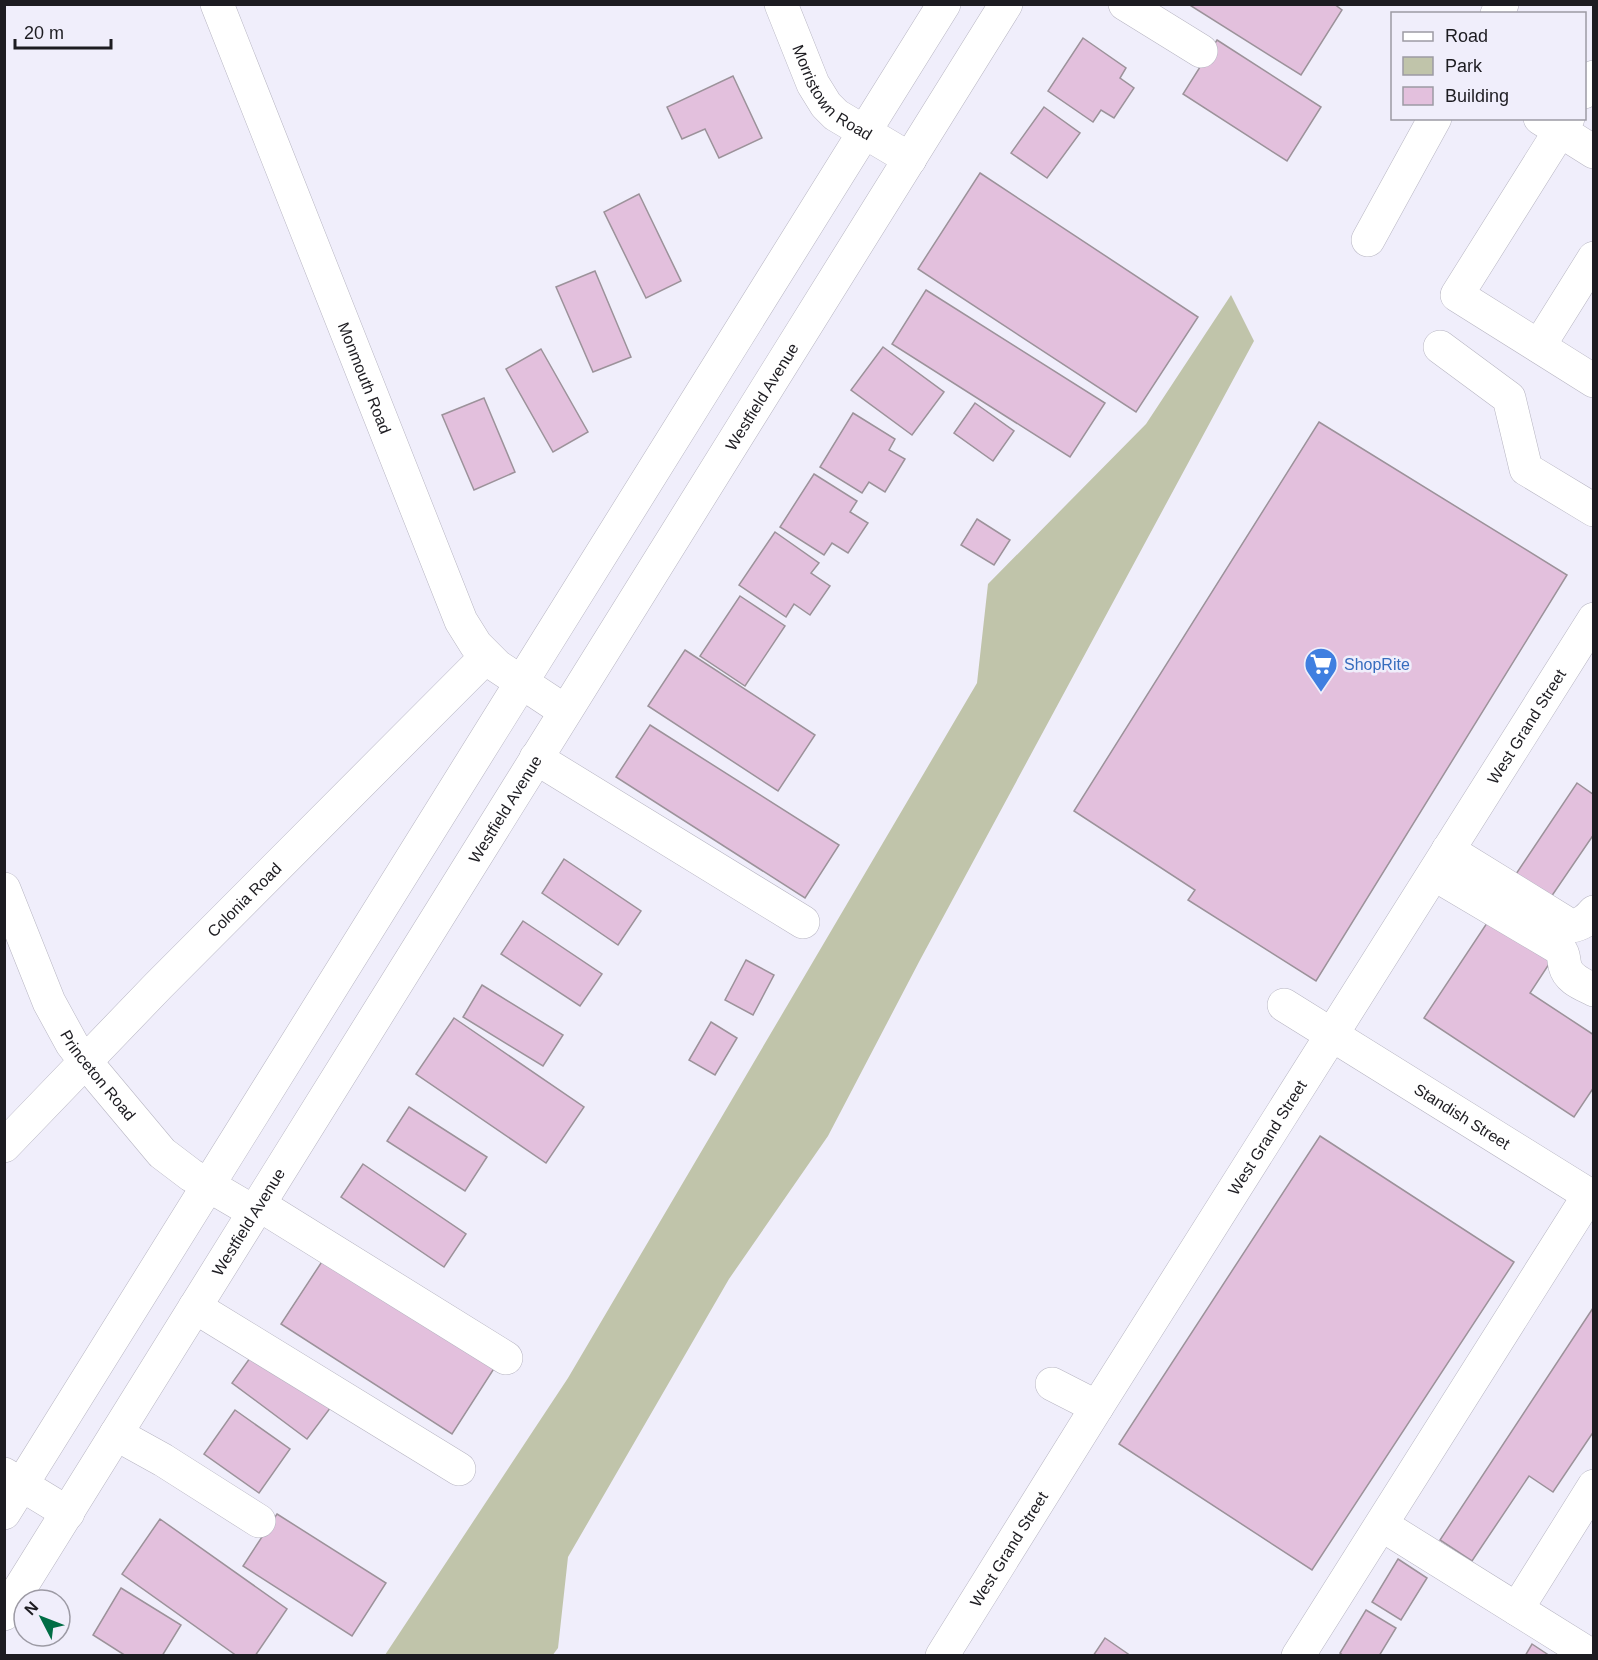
<svg xmlns="http://www.w3.org/2000/svg" width="1598" height="1660" viewBox="0 0 1598 1660" font-family="Arial,sans-serif">
	<rect width="100%" height="100%" fill="#f0eefb"/>
	<!-- green -->
	<polygon fill="#c0c4aa" points="1231,295 1254,341 920,960 828,1136 729,1279 568,1557 558,1648 552,1656 385,1655 568,1378 977,683 988,584 1146,424"/>
	<!-- building -->
	<g fill="#e3c0dd" stroke="#9c929a" stroke-width="1.5">
		<polygon points="1188,4 1334,4 1342,10 1301,75"/>
		<polygon points="1083,38 1126,68 1120,78 1134,88 1114,118 1101,110 1093,122 1048,91"/>
		<polygon points="1217,40 1321,107 1287,161 1183,94"/>
		<polygon points="733,76 762,138 719,158 705,129 682,139 667,107"/>
		<polygon points="1044,107 1080,133 1047,178 1011,153"/>
		<polygon points="980,173 1198,317 1136,412 918,269"/>
		<polygon points="639,194 681,281 646,298 604,212"/>
		<polygon points="595,271 631,357 593,372 556,287"/>
		<polygon points="926,290 1105,403 1070,457 892,344"/>
		<polygon points="883,347 944,392 912,435 851,390"/>
		<polygon points="541,349 588,432 553,452 506,369"/>
		<polygon points="484,398 515,472 474,490 442,415"/>
		<polygon points="975,403 1014,431 993,461 954,433"/>
		<polygon points="853,413 895,439 889,450 905,459 885,492 869,482 862,493 820,467"/>
		<polygon points="1319,422 1567,575 1316,981 1188,900 1195,890 1074,811"/>
		<polygon points="814,474 857,501 850,512 868,523 848,553 832,543 824,555 780,527"/>
		<polygon points="977,519 1010,540 994,565 961,545"/>
		<polygon points="775,532 819,563 811,573 830,586 810,615 794,604 786,617 739,585"/>
		<polygon points="740,596 785,626 745,686 700,656"/>
		<polygon points="685,650 815,735 778,791 648,706"/>
		<polygon points="650,725 839,845 805,898 616,777"/>
		<polygon points="1577,783 1594,795 1594,834 1549,900 1514,877"/>
		<polygon points="564,859 641,911 618,945 542,893"/>
		<polygon points="1491,917 1553,958 1530,993 1594,1035 1594,1087 1574,1117 1424,1018"/>
		<polygon points="523,921 602,974 580,1006 501,954"/>
		<polygon points="746,960 774,975 753,1015 725,1000"/>
		<polygon points="482,985 563,1035 543,1066 463,1017"/>
		<polygon points="454,1018 584,1107 546,1163 416,1074"/>
		<polygon points="711,1022 737,1038 715,1075 689,1060"/>
		<polygon points="409,1107 487,1157 465,1191 387,1141"/>
		<polygon points="1320,1136 1514,1262 1312,1570 1119,1444"/>
		<polygon points="363,1164 466,1234 444,1267 341,1197"/>
		<polygon points="325,1257 495,1367 452,1434 281,1324"/>
		<polygon points="1593,1308 1594,1431 1553,1492 1529,1476 1472,1561 1440,1540"/>
		<polygon points="255,1351 331,1407 307,1439 232,1383"/>
		<polygon points="235,1410 290,1449 259,1493 204,1454"/>
		<polygon points="277,1514 386,1583 352,1636 243,1566"/>
		<polygon points="160,1519 287,1609 255,1656 237,1656 122,1574"/>
		<polygon points="1398,1559 1427,1578 1401,1620 1372,1602"/>
		<polygon points="121,1588 181,1625 162,1656 126,1656 93,1635"/>
		<polygon points="1366,1610 1396,1628 1379,1656 1344,1656 1340,1653"/>
		<polygon points="1105,1638 1131,1656 1093,1656"/>
		<polygon points="1532,1644 1550,1656 1525,1656"/>
	</g>
	<g fill="none" stroke-linecap="round" stroke-linejoin="round">
		<!-- minor casing -->
		<g stroke="#b7b5c2" stroke-width="34">
			<g id="minor">
				<path id="s1" d="M217,4L461,621L476,645L497,666L565,711"/>
				<path id="s2" d="M781,4L813,84L826,105L836,115L910,159"/>
				<polyline points="1125,4 1201,51"/>
				<polyline points="1497,14 1502,4"/>
				<polyline points="1584,92 1594,77"/>
				<polyline points="1540,118 1594,152"/>
				<polyline points="1568,118 1457,295 1594,381"/>
				<polyline points="1368,240 1435,118"/>
				<polyline points="1539,346 1594,258"/>
				<polyline points="1440,347 1509,398 1526,469 1594,510"/>
				<polyline points="536,758 803,922"/>
				<path d="M1448,850L1571,926C1581,925 1587,920 1594,912"/>
				<path d="M1434,874L1559,948C1565,955 1563,958 1565,966C1568,979 1582,984 1594,990"/>
				<path id="s3" d="M4,889L49,1002L72,1044L85,1061L162,1153L191,1175L254,1212"/>
				<path id="s4" d="M1284,1005L1594,1198"/>
				<path id="s5" d="M4,1146L158,986L486,657"/>
				<polyline points="258,1204 506,1358"/>
				<polyline points="195,1307 459,1469"/>
				<polyline points="1052,1384 1097,1407"/>
				<polyline points="116,1434 163,1460 259,1521"/>
				<polyline points="4,1474 68,1513"/>
				<polyline points="1382,1525 1592,1656"/>
				<polyline points="1517,1609 1594,1486"/>
				<path id="s6" d="M942,1656L1097,1407L1594,619"/>
				<polyline points="1298,1656 1589,1195"/>
			</g>
		</g>
		<!-- major casing -->
		<g stroke="#b7b5c2" stroke-width="34">
			<g id="major">
				<polyline points="4,1513 944,4"/>
				<path id="s7" d="M4,1614L1006,4"/>
			</g>
		</g>
		<!-- minor -->
		<use href="#minor" stroke="#fff" stroke-width="33"/>
		<!-- major -->
		<use href="#major" stroke="#fff" stroke-width="33"/>
	</g>
	<!-- icons -->
	<defs>
		<g id="supermarket-pin" transform="scale(1.725)"><path d="M0 17L-7.5 6A9.5 9.5 0 1 1 7.5 6Z" fill="#3f7fe0" stroke="#f0eefb"/><path d="M-6-5.5h2.5l.6 2H6L4.5 2H-2.5L-4.4-4H-6ZM-1.5 3.2a1.3 1.3 0 1 0 .1 0ZM3 3.2a1.3 1.3 0 1 0 .1 0Z" fill="#fff"/></g>
	</defs>
	<g fill-rule="evenodd">
		<use href="#supermarket-pin" x="1321" y="664"/>
	</g>
	<g text-anchor="middle" stroke-width="5" stroke-linejoin="round" paint-order="stroke">
		<!-- street labels -->
		<g font-size="16" fill="#1d1c21" stroke="#f0eefb">
			<text dy="6" stroke="none"><textPath href="#s2" startOffset="105">Morristown Road</textPath></text>
			<text dy="6" stroke="none"><textPath href="#s1" startOffset="402">Monmouth Road</textPath></text>
			<text dy="6" stroke="none"><textPath href="#s7" startOffset="1434">Westfield Avenue</textPath></text>
			<text dy="6" stroke="none"><textPath href="#s6" startOffset="1098">West Grand Street</textPath></text>
			<text dy="6" stroke="none"><textPath href="#s7" startOffset="948">Westfield Avenue</textPath></text>
			<text dy="6" stroke="none"><textPath href="#s5" startOffset="344">Colonia Road</textPath></text>
			<text dy="6" stroke="none"><textPath href="#s3" startOffset="210">Princeton Road</textPath></text>
			<text dy="6" stroke="none"><textPath href="#s4" startOffset="210">Standish Street</textPath></text>
			<text dy="6" stroke="none"><textPath href="#s6" startOffset="612">West Grand Street</textPath></text>
			<text dy="6" stroke="none"><textPath href="#s7" startOffset="462">Westfield Avenue</textPath></text>
			<text dy="6" stroke="none"><textPath href="#s6" startOffset="126">West Grand Street</textPath></text>
		</g>
		<!-- shop labels -->
		<g font-size="16" fill="#366cbe" stroke="#f0eefb" text-anchor="start">
			<text x="1344" y="670">ShopRite</text>
		</g>
	</g>
	<!-- border -->
	<rect width="1598" height="1660" fill="none" stroke="#1d1c21" stroke-width="12"/>
	<!-- legend -->
	<rect x="1391" y="12" width="195" height="108" fill="#f0eefb" stroke="#9c9aa4" stroke-width="1.5"/>
	<rect x="1403" y="32" width="30" height="9" fill="#ffffff" stroke="#9c9aa4" stroke-width="1.5"/>
	<text x="1445" y="42" font-size="18" fill="#1d1c21">Road</text>
	<rect x="1403" y="57" width="30" height="18" fill="#c0c4aa" stroke="#9c9aa4" stroke-width="1.5"/>
	<text x="1445" y="72" font-size="18" fill="#1d1c21">Park</text>
	<rect x="1403" y="87" width="30" height="18" fill="#e3c0dd" stroke="#9c9aa4" stroke-width="1.5"/>
	<text x="1445" y="102" font-size="18" fill="#1d1c21">Building</text>
	<!-- north arrow -->
	<g transform="translate(42 1618) rotate(312)"><circle r="28" fill="#f0eefb" stroke="#9c9aa4" stroke-width="1.5"/>
	<path d="M0-4.5L10 22L0 15L-10 22Z" fill="#006d45"/>
	<text y="-9" font-size="16" font-weight="bold" text-anchor="middle" fill="#1d1c21">N</text>
	</g>
	<!-- scale -->
	<path d="M15 39v9h96v-9" fill="none" stroke="#1d1c21" stroke-width="3"/>
	<text x="24" y="39" font-size="18" fill="#1d1c21" stroke="#f0eefb" stroke-width="4.5" paint-order="stroke">20 m</text>
</svg>
